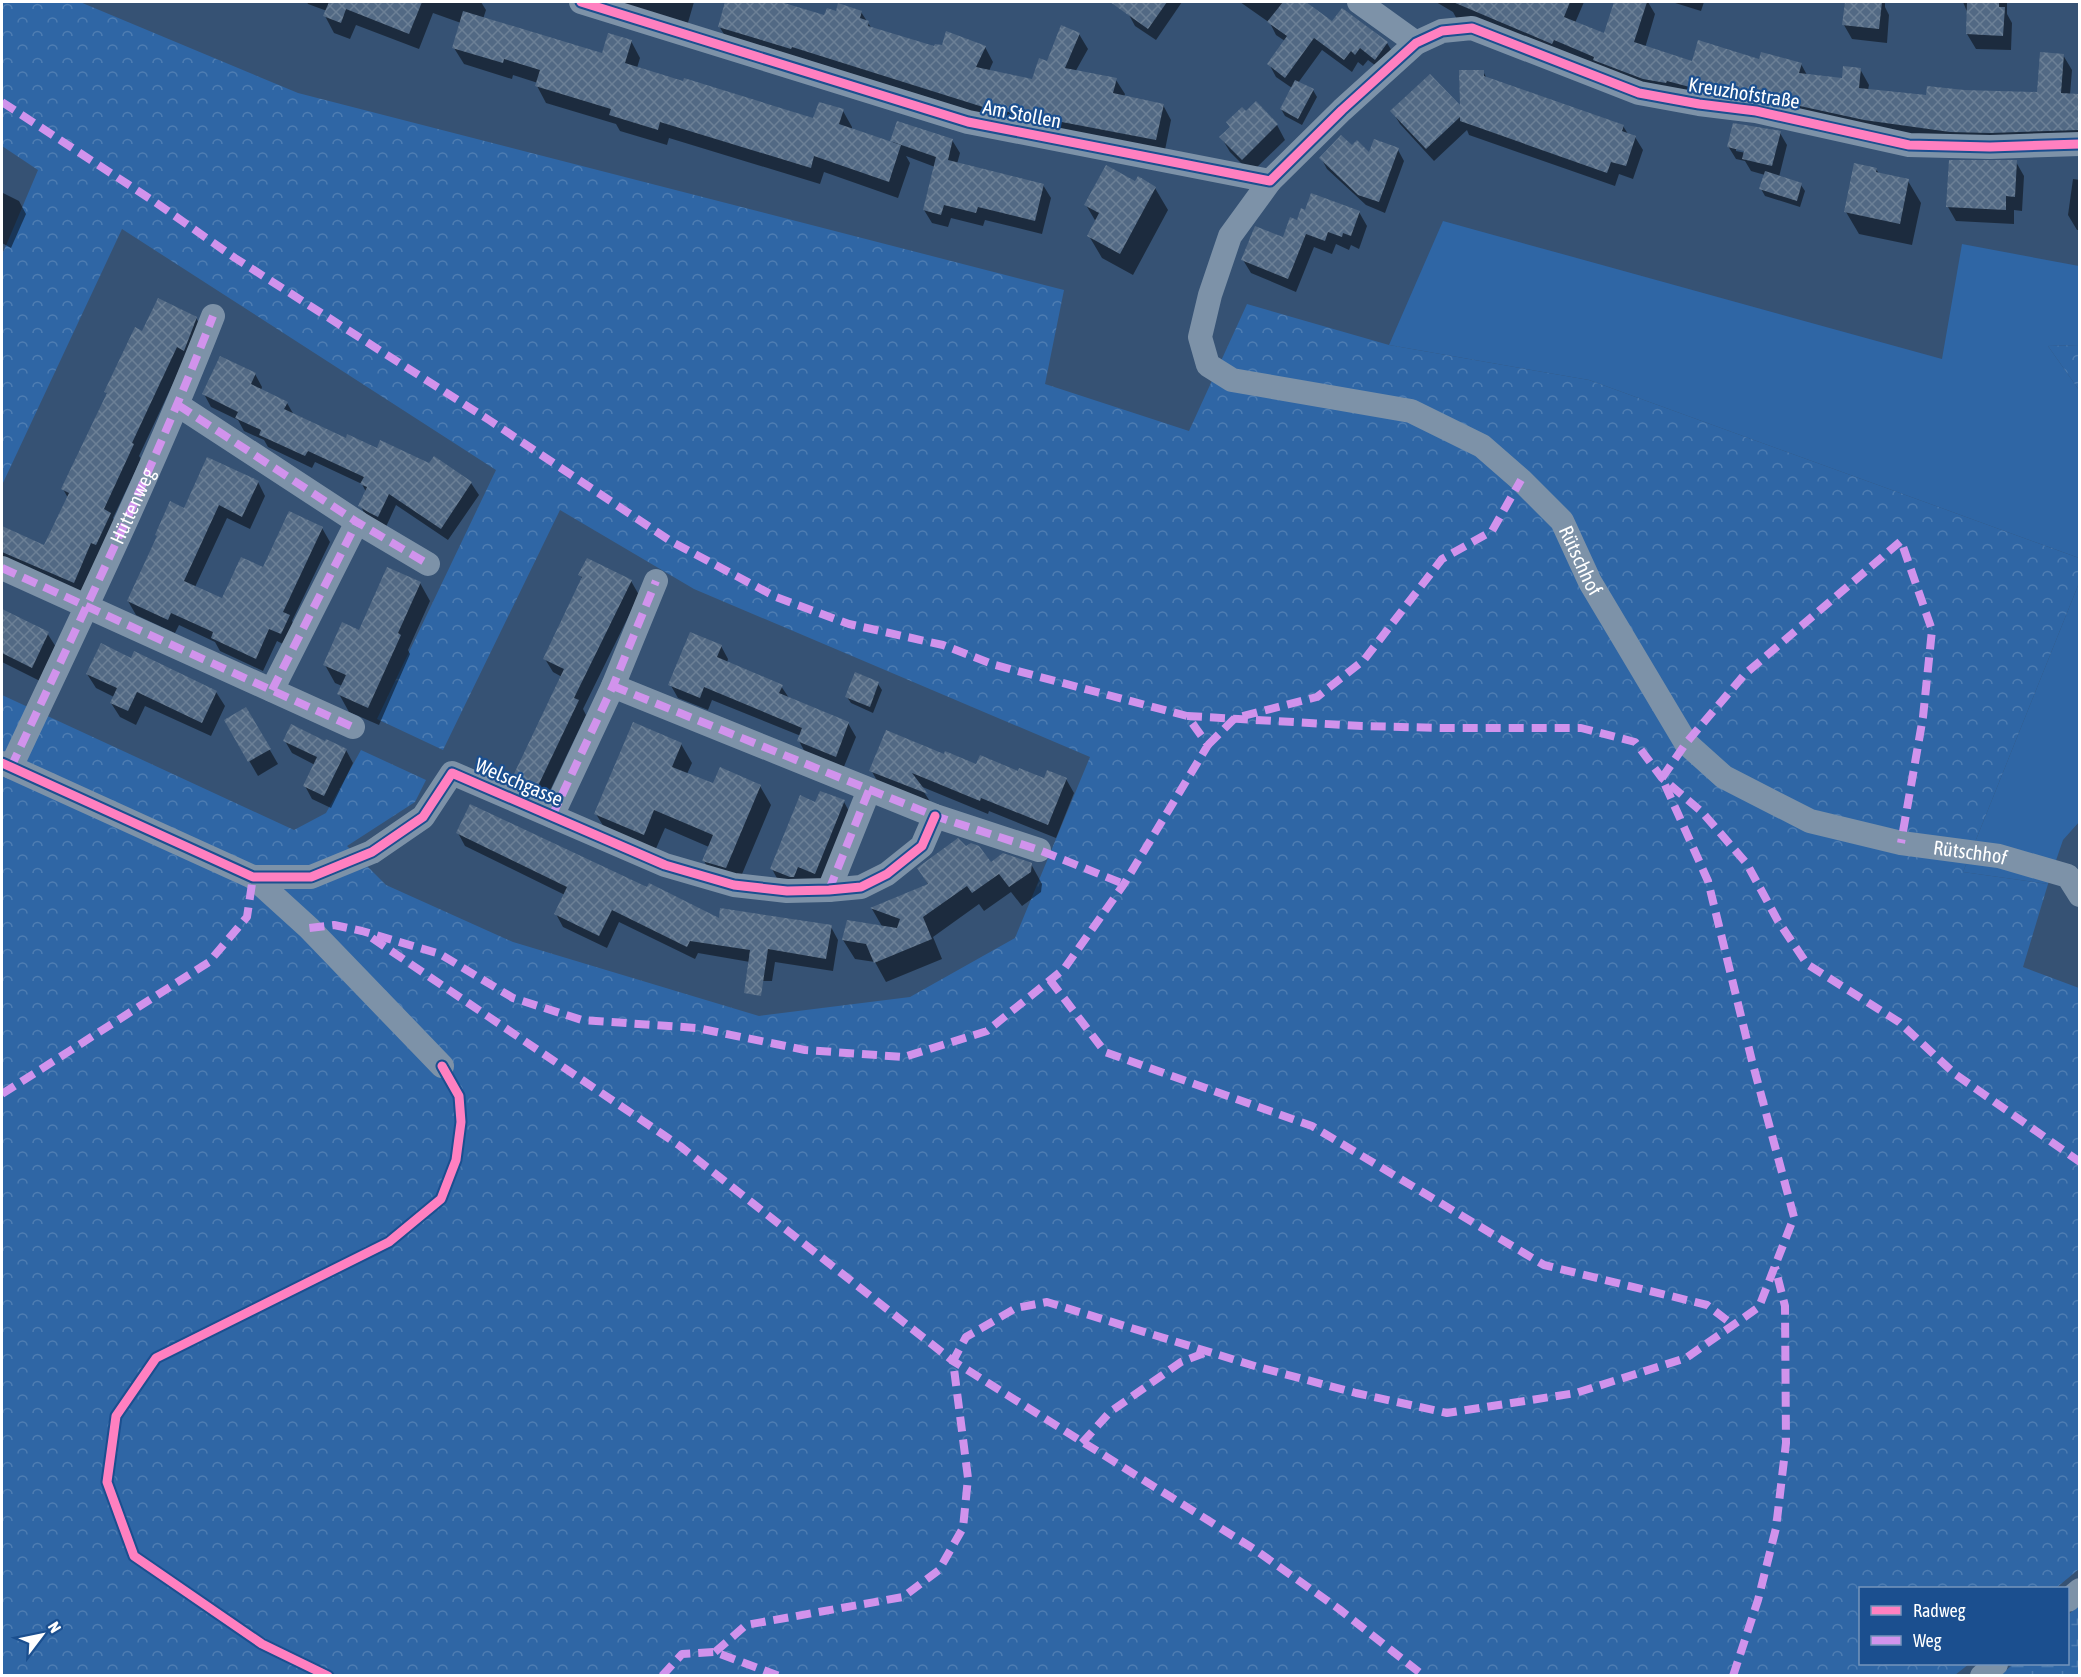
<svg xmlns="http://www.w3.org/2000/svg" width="2081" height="1677" viewBox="0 0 2081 1677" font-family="'Asap Condensed',sans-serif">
	<defs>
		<pattern id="forest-crowns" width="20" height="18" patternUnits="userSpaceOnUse" patternTransform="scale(1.5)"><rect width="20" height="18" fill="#2f66a5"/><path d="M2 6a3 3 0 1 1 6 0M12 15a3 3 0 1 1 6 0" fill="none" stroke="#4e7db2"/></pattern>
		<pattern id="wetland-marsh" width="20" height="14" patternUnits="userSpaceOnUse" patternTransform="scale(1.5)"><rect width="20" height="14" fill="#2f66a5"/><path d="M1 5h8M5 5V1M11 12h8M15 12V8" fill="none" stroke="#4e7db2"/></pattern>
		<pattern id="building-cross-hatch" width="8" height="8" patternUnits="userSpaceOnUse" patternTransform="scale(1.5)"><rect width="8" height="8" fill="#526984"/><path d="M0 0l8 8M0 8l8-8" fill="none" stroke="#6c8096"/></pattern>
	</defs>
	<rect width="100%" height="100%" fill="#365274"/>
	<!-- grass -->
	<g fill="#2f66a5">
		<polygon points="1443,221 1942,359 1962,244 2079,266 2079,345 2048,346 2079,390 2079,558 1589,380 1389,345"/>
		<polygon points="2079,583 2079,822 2063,840 2048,884 1963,872"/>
	</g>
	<!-- forest -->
	<g fill="url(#forest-crowns)">
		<polygon points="2,2 80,2 298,93 1064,290 1045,384 1189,431 1247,304 1389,345 1589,380 2079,558 2079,583 1963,872 2048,884 2023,967 2079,988 2079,1569 2056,1588 1860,1588 1860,1664 1969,1664 1955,1675 2,1675 2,695 294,830 326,813 361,750 426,780 415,802 347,846 386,885 513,942 759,1016 910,997 1015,938 1090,757 694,589 560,510 443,750 377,719 496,470 122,229 2,485 2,255 38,170 2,146"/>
		<polygon points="2079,345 2080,345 2079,390 2048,346"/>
	</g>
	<!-- wetland -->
	<polygon fill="url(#wetland-marsh)" points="2079,1605 2079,1675 2000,1676 2013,1664 2068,1664 2068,1615"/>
	<!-- shadow -->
	<g fill="#0007" fill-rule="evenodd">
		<polygon points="307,2 481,2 486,10 483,19 603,55 631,41 640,58 637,68 814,120 843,111 852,127 852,130 894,144 892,141 952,140 960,153 957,164 1043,185 1051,198 1042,234 985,220 983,226 951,218 948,227 932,223 924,210 935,167 906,156 910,163 898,198 824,172 820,184 669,138 667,145 620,131 616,124 546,103 537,86 538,83 513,75 512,79 464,64 454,48 461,23 433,13 419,49 356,25 350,39 334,33 325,16 327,11 308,4"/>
		<polygon points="606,2 694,2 687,26"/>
		<polygon points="727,2 776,2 825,17 837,12 861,12 872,29 935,48 985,47 993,62 989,71 1033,80 1048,63 1079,34 1088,49 1074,74 1116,80 1125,94 1124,97 1163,105 1171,120 1164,155 992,121 728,41 719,26"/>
		<polygon points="1136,2 1182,2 1156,40 1135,26 1128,13"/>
		<polygon points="1240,2 1303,2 1333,23 1343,10 1387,43 1395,56 1383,71 1368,60 1363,66 1358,62 1352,72 1322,50 1298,83 1313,90 1317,97 1302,125 1285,116 1281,109 1292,88 1276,77 1269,64 1285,41 1276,35 1270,23"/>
		<polygon points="1436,2 1517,2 1523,5 1525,2 1584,2 1575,23 1605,35 1616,2 1648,2 1655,14 1645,48 1693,63 1760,61 1801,64 1807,75 1843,80 1860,69 1869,85 1868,90 1928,97 1964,92 2039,94 2063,55 2072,70 2070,95 2080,95 2080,146 1960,146 1711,105 1459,23 1453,12"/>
		<polygon points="1672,2 1704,2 1701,11"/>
		<polygon points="1845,2 1885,2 1885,7 1889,15 1887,43 1852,39 1844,25"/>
		<polygon points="1963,2 2007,2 2007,14 2012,23 2011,50 1976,49 1967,34 1968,14"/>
		<polygon points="1483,71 1487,79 1623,126 1628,134 1635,137 1643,150 1633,179 1619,174 1615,186 1469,135 1467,130 1434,161 1400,124 1392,111 1461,109"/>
		<polygon points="1256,103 1277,125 1285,140 1251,173 1230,152 1221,137"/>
		<path d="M1780,133L1787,145L1779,177L1801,185L1805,191L1800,207L1765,196L1761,189L1765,175L1751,171L1745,161L1736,159L1728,146ZM1736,147L1752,151L1751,154L1736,151Z"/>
		<polygon points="1352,147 1370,155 1398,150 1404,161 1385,213 1366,205 1327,169 1321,158"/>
		<polygon points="2016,162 2024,176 2022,211 2014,210 2014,224 1956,221 1948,207"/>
		<polygon points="1876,169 1880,175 1908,181 1921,203 1912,245 1859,234 1846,212"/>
		<polygon points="2073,179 2080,180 2080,230 2077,230 2068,215"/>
		<polygon points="1136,183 1155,188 1168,210 1133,275 1102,258 1089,236 1096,222 1086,205"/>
		<polygon points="3,193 19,201 26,214 11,248 2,243"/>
		<polygon points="1359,212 1367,226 1359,249 1351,245 1349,250 1336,244 1332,254 1314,247 1296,292 1251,273 1243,260 1284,239 1298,222"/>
		<polygon points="196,318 204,332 184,360 139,456 141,459 113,518 118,527 81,596 2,561 2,527 45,547 68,498 63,489 108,395 106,392 143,333"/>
		<polygon points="255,374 262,387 261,390 287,403 294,415 346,440 471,483 479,495 448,540 396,505 385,529 367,518 360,505 366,492 362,484 315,462 312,468 268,447 264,440 244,431 238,420 211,407 204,394"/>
		<polygon points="258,482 265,496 250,529 227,518 195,587 223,600 322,528 330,542 292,621 297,630 289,647 277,641 263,671 220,651 215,642 179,625 175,633 136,615 128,601 185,510"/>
		<polygon points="580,575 631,581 639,595 583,709 586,715 545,801 522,790 514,776 562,677 553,672 545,659 583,580"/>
		<polygon points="420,583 430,601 408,650 410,654 379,725 349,712 339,694 342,686 335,683 325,665 360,632"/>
		<polygon points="2,611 47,633 56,647 40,681 2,662"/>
		<polygon points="721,646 728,659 727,663 781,686 789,698 848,723 856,737 843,769 806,754 799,741 801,736 712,700 708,710 678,698 670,684"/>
		<polygon points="131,660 216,692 225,706 211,736 145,706 136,725 120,717 111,703 114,697 96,688 87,674"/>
		<polygon points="878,684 882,690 873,713 851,703 847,697"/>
		<polygon points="246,709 278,764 258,776 226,721"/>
		<polygon points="285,741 326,743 346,750 353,763 331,808 312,799 305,786 315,765 292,753"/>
		<polygon points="681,744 692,763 687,774 714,785 760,786 771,805 737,886 715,880 704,861 709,847 665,828 654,853 607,832 596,814"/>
		<polygon points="944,756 977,766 1045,780 1066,779 1074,793 1056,838 989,811 988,814 920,786 933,806 879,784 871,770"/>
		<polygon points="844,802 851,815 823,887 779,882 772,869 816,804"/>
		<polygon points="458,833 647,889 720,920 831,927 838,940 833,971 775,962 772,981 756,981 750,962 698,953 695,959 619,922 607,948 563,927 556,914 565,895 465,846"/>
		<polygon points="991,864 1031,864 1042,884 1041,892 1022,906 1011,892 984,911 979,904 933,937 942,959 886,982 875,962 855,959 843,940 883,928 872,909 929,886 919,869"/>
	</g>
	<!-- building -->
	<g fill="url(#building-cross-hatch)">
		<polygon points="329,2 422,2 409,34 346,9 341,23 323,16"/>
		<polygon points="725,2 781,2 824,15 827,8 836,11 838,3 862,11 860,18 869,21 868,26 934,46 935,44 942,45 946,31 986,46 976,67 1032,79 1039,58 1047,61 1061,25 1080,33 1065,68 1117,78 1113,93 1164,104 1156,140 983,107 792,47 791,49 718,27"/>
		<polygon points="1110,2 1167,2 1148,29"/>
		<polygon points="1283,2 1306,2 1332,21 1342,8 1388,42 1375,60 1360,48 1355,55 1351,51 1344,60 1314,38 1285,78 1267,64 1287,36 1267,22"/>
		<polygon points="1453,2 1570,2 1564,17 1604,33 1614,2 1647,2 1634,42 1692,61 1698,40 1759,59 1761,52 1802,63 1799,73 1842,78 1843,66 1861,68 1859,88 1926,95 1927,86 1964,90 2037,92 2040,52 2064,54 2061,93 2079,94 2079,130 1990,133 1950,132 1864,120 1759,97 1701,90 1667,81 1666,83 1643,79 1593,60 1594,57 1554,40 1552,44"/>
		<polygon points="1845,2 1882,2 1879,29 1842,25"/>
		<polygon points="1967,2 1999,2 1999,7 2005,7 2003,36 1966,34"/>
		<polygon points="463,11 602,53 608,33 632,40 625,63 683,81 684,78 813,118 819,102 844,109 839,124 901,145 889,182 814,156 811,168 660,122 658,130 609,115 611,109 535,86 540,70 504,59 503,63 452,48"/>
		<polygon points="1459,70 1484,70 1484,76 1624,125 1622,131 1636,136 1626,166 1611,162 1607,173 1460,121 1460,117 1426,149 1390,111 1430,74 1460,105"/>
		<polygon points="1295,80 1314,89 1298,119 1280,109"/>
		<polygon points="1256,101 1278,124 1242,160 1219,137 1230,127 1226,122 1242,107 1246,111"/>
		<polygon points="897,121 953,139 948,160 1044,184 1035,221 978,207 976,213 944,205 941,215 923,210 936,157 890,141"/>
		<polygon points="1733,123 1781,131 1772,166 1742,159 1744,151 1727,147"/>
		<polygon points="1341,135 1352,145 1357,140 1369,152 1374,139 1399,148 1379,202 1358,195 1319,158"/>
		<polygon points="1949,160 2017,160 2015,197 2006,196 2006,210 1946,207"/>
		<polygon points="1854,163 1877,168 1876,172 1909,179 1900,224 1844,212"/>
		<polygon points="1106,165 1135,181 1138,176 1156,187 1120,254 1087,236 1099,213 1084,205"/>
		<polygon points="1765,171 1802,183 1797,201 1759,189"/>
		<polygon points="1311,193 1360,211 1351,236 1343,233 1342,237 1328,232 1325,241 1306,234 1288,279 1241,260 1255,226 1283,237 1290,217 1297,220 1301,208 1305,210"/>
		<polygon points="158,298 197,317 184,351 177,347 132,443 134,444 104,509 111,513 96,545 91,543 74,583 2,552 2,526 44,545 69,493 61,489 107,393 104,392 135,327 142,331"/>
		<polygon points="220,356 256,373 251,384 288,402 284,409 346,438 347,434 377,448 380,440 429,463 434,456 472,482 441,529 389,494 378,517 370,513 358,506 367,487 360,484 364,477 308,451 305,456 259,435 261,430 235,418 238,412 202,394"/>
		<polygon points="207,457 259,481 242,517 219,505 184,581 222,598 241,557 263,567 289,511 323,527 283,612 290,615 281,634 269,629 256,659 211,638 213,632 171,613 168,620 127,601 157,536 155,535 170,501 184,508"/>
		<polygon points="587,558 632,580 574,698 579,700 537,788 513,776 564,669 543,659 582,577 578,575"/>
		<polygon points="387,567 421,582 398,633 401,635 368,708 337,694 346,675 323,665 342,622 359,630"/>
		<polygon points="2,609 49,632 32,668 2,653"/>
		<polygon points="690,632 722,645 717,657 783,685 779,693 849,722 836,757 797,741 802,728 704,687 700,698 668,685"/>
		<polygon points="101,643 131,658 134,651 217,691 202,723 137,692 128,711 110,703 117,688 86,674"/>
		<polygon points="855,672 879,682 870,707 845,697"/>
		<polygon points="246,707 271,749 248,762 224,720"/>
		<polygon points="633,722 682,743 672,767 713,783 720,767 761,785 726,868 702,861 713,835 654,810 644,835 594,814"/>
		<polygon points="291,724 325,741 326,739 347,749 324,796 303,786 317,757 283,741"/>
		<polygon points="886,730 944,754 945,751 976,764 980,755 1018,771 1019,768 1044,778 1047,770 1067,778 1048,825 981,798 980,801 912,773 928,794 869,771"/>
		<polygon points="820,791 845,800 815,874 798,867 794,877 790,877 770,869 800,795 815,802"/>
		<polygon points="470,804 647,887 649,883 719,918 720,908 832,925 826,959 768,949 761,996 744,993 750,950 690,941 687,947 612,910 599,936 554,914 567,887 456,833"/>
		<polygon points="958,838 966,846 971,843 979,846 991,862 1003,853 1032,863 1031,872 1009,887 999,874 972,893 967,886 923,917 932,939 874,963 866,944 842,940 847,920 897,928 900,919 870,908 928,884 917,868"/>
	</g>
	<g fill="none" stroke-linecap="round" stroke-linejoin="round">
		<!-- minor -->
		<g stroke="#7d92a8" stroke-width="24">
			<polyline points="581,2 968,122 1270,181 1342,110 1416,43 1442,31 1472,28 1639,93 1699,104 1756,111 1909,145 1990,147 2080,144"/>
			<polyline points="1359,2 1416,43"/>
			<path id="s1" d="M1270,181L1230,236L1210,295L1200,337L1208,365L1232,380L1411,411L1482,446L1521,480L1562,521L1590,582L1686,743L1724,777L1810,821L1901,843L1999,856L2068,876L2080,895"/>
			<polyline points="178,405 357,522 428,564"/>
			<polyline points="2,568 353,727"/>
			<polyline points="613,686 935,816 1039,850"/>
			<polyline points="272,690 357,522"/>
			<polyline points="2,763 253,877 311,877 372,852 423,817 452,773 665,865 734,885 787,891 829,890 861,887 887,874 922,846 935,816"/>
			<path id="s2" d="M11,767C81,618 153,470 213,316"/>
			<polyline points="552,816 613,686 656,581"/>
			<polyline points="253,877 309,928 442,1066"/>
			<polyline points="829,890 869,790"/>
			<polyline points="2068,1600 2080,1590"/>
			<polyline points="1982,1676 1996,1664"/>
		</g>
		<!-- quiet -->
		<g stroke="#d193ec" stroke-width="8" stroke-dasharray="15 8" stroke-linecap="butt">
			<polyline points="2,102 155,202 235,258 489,420 672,542 776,597 849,624 943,645 995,665 1187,716 1208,745 1124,884 1064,969 987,1031 904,1057 805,1050 697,1028 582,1020 513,998 440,954 362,931 334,925 309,928"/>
			<polyline points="178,405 357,522 428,564"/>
			<polyline points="2,568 353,727"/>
			<polyline points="613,686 935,816 1039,850 1124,884"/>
			<polyline points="272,690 357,522"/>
			<polyline points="1187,716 1362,726 1442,728 1581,728 1635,742 1662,778 1702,812 1747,864 1778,921 1807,964 1899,1022 1955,1074 2080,1162"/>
			<polyline points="1208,745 1235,718 1317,697 1364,660 1442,559 1492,531 1521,480"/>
			<path d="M11,767C81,618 153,470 213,316"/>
			<polyline points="1662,778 1686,743 1745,674 1901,541 1932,630 1923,717 1901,843"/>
			<polyline points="552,816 613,686 656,581"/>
			<polyline points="829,890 869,790"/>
			<polyline points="372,938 680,1146 953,1361 1254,1549 1339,1609 1424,1676"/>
			<polyline points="1050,980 1105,1052 1312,1126 1544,1265 1707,1305 1733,1325"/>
			<polyline points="2,1094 209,962 247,917 253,877 256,877"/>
			<polyline points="1082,1443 1110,1412 1181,1362 1207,1352"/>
			<polyline points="715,1652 746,1625 903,1597 939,1570 963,1528 968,1478 953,1361 966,1337 1016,1308 1047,1302 1258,1367 1356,1393 1447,1413 1576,1393 1686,1358 1759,1307 1794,1217 1752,1061 1708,881 1662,778"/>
			<polyline points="662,1676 682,1654 715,1652 779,1676"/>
			<polyline points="1733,1676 1758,1600 1776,1528 1786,1443 1785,1306 1775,1267"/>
		</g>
		<!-- cycleway casing -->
		<g stroke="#1b4f8f" stroke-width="13">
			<g id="cycleway">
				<polyline points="581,2 968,122 1270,181 1342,110 1416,43 1442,31 1472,28 1639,93 1699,104 1756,111 1909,145 1990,147 2080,144"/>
				<polyline points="2,763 253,877 311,877 372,852 423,817 452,773 665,865 734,885 787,891 829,890 861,887 887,874 922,846 935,816"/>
				<polyline points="328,1676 262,1644 134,1556 107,1482 116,1416 156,1358 389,1242 441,1199 456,1160 461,1122 459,1096 442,1066"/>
			</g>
		</g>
		<!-- cycleway -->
		<use href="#cycleway" stroke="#ff80c0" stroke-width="9"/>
	</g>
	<g text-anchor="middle" stroke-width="4.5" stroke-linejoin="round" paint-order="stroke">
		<!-- street labels -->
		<g font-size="20" fill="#fff" stroke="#1b4f8f">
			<text transform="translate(1744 93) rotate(9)" y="7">Kreuzhofstraße</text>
			<text transform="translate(1022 114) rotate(11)" y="7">Am Stollen</text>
			<text dy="7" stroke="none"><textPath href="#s2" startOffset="288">Hüttenweg</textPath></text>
			<text dy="7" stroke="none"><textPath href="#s1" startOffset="645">Rütschhof</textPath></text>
			<text transform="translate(519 782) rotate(23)" y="7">Welschgasse</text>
			<text dy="7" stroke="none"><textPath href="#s1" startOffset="1167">Rütschhof</textPath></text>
		</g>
	</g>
	<!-- border -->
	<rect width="2081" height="1677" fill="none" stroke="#ffffff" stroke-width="6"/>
	<!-- legend -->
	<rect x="1859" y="1587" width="210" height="78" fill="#1b4f8f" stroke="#7695bc" stroke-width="1.5"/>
	<rect x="1871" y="1606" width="30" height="9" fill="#ff80c0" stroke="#7695bc" stroke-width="1.5"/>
	<text x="1913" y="1617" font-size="18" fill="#ffffff">Radweg</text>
	<rect x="1871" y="1636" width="30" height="9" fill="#d193ec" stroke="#7695bc" stroke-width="1.5"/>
	<text x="1913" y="1647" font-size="18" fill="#ffffff">Weg</text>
	<!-- north arrow -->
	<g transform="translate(42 1635) rotate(58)" stroke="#1b4f8f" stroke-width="4.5" paint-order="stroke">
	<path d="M0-4.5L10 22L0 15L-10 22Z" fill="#ffffff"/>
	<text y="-9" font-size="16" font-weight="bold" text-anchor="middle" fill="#ffffff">N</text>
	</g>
</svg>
